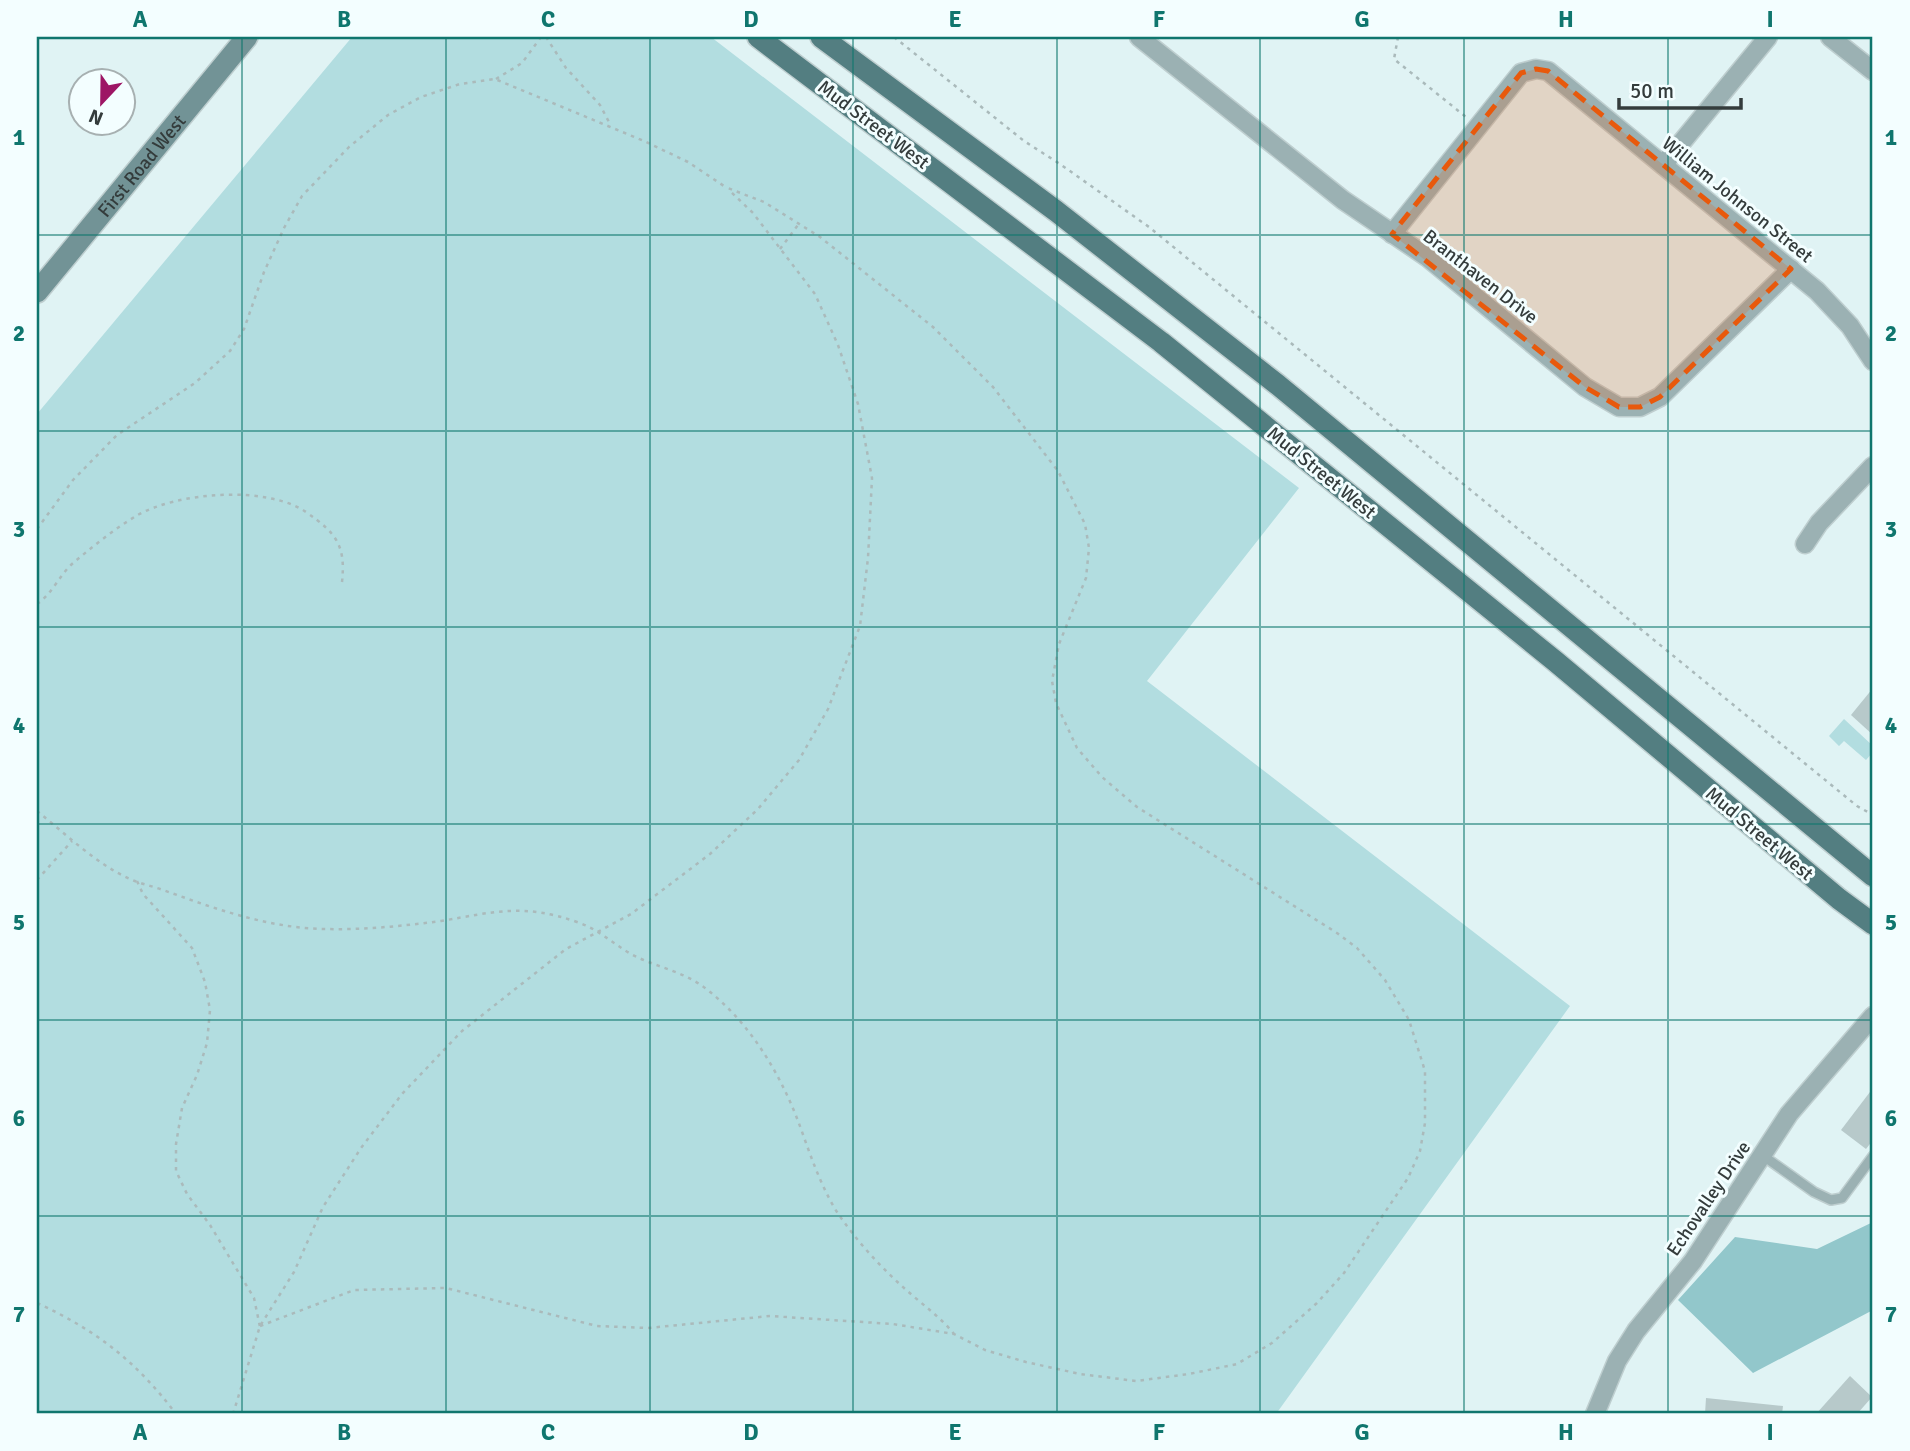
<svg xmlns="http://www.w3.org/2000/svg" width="1910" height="1451" viewBox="0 0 1910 1451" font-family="Signika,sans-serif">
	<rect width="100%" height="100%" fill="#e0f3f4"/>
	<!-- green -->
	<g fill="#b2dde0">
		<polygon points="352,37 711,37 1299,488 1147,681 1570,1006 1276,1414 37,1414 37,414"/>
		<polygon points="1844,719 1873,746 1873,752 1866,760 1844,741 1839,746 1829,736"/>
	</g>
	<!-- forest -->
	<polygon fill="#92c7cb" points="1873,1222 1873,1310 1753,1373 1678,1300 1735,1237 1817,1249"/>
	<!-- building -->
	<g fill="#b7c9ca">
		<polygon points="1873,688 1873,735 1851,715"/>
		<polygon points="1873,1088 1873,1140 1866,1149 1841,1130"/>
		<polygon points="1850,1376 1872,1397 1857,1414 1816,1414"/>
		<polygon points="1706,1398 1783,1406 1782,1414 1705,1414"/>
	</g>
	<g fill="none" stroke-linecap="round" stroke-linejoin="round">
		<!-- lane casing -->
		<g stroke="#bececf" stroke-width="12">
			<polyline id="lane" points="1762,1155 1814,1192 1831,1200 1842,1198 1873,1156"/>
		</g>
		<!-- street casing -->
		<g stroke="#bececf" stroke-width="21">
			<g id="street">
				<polyline points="1139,37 1343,200 1427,257 1585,387 1619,407 1640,407 1660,397 1791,269"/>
				<polyline points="1830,37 1873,71"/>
				<polyline points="1663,165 1768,37"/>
				<polyline points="1392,234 1521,73 1536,69 1548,71 1817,291 1850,326 1873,361"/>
				<polyline points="1805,544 1819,523 1873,466"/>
				<polyline points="1595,1414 1617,1361 1636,1331 1693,1261 1789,1114 1873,1016"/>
			</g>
		</g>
		<!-- secondary casing -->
		<g stroke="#bececf" stroke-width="24">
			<g id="secondary">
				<path id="s1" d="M37,292L247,37"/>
			</g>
		</g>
		<!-- primary casing -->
		<g stroke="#bececf" stroke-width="24">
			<g id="primary">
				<polyline points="758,37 1161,342 1555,661 1839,899 1873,924"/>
				<polyline points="821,37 1056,211 1278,385 1873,876"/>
			</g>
		</g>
		<!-- path -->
		<g stroke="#aababb" stroke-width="2.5" stroke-dasharray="3.5 5" stroke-linecap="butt">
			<polyline points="546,37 566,68 600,105 610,124"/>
			<polyline points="894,37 1024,141 1060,164 1149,227 1857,806 1873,815"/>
			<polyline points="1398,37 1394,59 1466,117"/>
			<polyline points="496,79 522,63 541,37"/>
			<polyline points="780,249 798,225"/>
			<polyline points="37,529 73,480 117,435 195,383 230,351 244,329 264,272 284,228 302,196 349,147 388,115 421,97 460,84 495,79 644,141 688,162 724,186"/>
			<path d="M37,604C52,594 59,576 72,564C92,547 113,530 136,516C177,492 266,485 306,512C336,533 346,545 342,582"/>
			<path d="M37,811C66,834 96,864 130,879C141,884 152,886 163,890C216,909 268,928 325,929C363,930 403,926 441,921C494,912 523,903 577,922C598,929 612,943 631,954C655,967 683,971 705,988C750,1022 782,1076 801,1129C811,1157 820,1183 835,1209C856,1241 883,1270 912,1295C927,1308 942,1319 954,1334"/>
			<polyline points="37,880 72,841"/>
			<polyline points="137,881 143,894 192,948 205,982 210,1010 207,1043 197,1075 182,1108 176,1144 176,1171 187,1194 210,1225 254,1298 260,1327"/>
			<path d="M37,1303C96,1330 137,1362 176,1414"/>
			<polyline points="260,1326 354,1290 446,1288 597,1326 648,1328 770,1316 893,1324 954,1334 985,1350 1026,1362 1080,1374 1136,1381 1189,1374 1237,1364 1272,1343 1317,1303 1344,1273 1408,1178 1420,1151 1425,1123 1425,1071 1409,1020 1385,980 1357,948 1337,933 1137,807 1102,777 1077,748 1056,703 1052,681 1059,644 1086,578 1089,548 1085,524 1058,471 993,387 933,327 820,237 764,202 725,187"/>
			<polyline points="233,1414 260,1326 294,1272 323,1207 361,1148 402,1094 462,1031 566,949 631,914 710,854 758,809 799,760 828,709 860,626 868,558 872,478 858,404 838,345 815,294 753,213 729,190"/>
		</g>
		<!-- lane -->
		<use href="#lane" stroke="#9bb1b3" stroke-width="9"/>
		<!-- street -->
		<use href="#street" stroke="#9bb1b3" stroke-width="18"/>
		<!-- secondary -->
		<use href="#secondary" stroke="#729396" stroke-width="21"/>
		<!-- primary -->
		<use href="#primary" stroke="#537e81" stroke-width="21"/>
	</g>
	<!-- marked area -->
	<path fill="#e8590c" fill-opacity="0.2" stroke="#e8590c" stroke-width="5" stroke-dasharray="14 9" stroke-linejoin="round" d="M1536,69L1548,71L1791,269L1660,397L1640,407H1619L1585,387L1392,234L1521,73Z"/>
	<!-- grid -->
	<path fill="none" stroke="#0f766e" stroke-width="2" stroke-opacity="0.55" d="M242,37V1414M446,37V1414M650,37V1414M853,37V1414M1057,37V1414M1260,37V1414M1464,37V1414M1668,37V1414M37,235H1873M37,431H1873M37,627H1873M37,824H1873M37,1020H1873M37,1216H1873"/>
	<g text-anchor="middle" stroke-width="6" stroke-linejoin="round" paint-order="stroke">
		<!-- street labels -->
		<g font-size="19" fill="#343c3c" stroke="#f3feff">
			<text transform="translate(874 124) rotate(37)" y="7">Mud Street West</text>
			<text dy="7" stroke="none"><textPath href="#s1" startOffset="164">First Road West</textPath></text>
			<text transform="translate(1738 199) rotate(39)" y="7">William Johnson Street</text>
			<text transform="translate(1481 276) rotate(38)" y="7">Branthaven Drive</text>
			<text transform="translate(1322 472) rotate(39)" y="7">Mud Street West</text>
			<text transform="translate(1760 833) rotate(40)" y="7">Mud Street West</text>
			<text transform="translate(1708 1198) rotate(-56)" y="7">Echovalley Drive</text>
		</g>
	</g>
	<!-- border -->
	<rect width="1910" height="1451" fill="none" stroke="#f3feff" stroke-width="77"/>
	<!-- north arrow -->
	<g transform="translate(102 102) rotate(202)"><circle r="33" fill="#f3feff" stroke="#a7b0b1" stroke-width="2"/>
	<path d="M0-5L12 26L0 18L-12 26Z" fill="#9d1665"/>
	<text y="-10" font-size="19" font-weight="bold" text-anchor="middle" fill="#343c3c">N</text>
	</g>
	<!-- scale -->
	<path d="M1619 98v10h122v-10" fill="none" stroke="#343c3c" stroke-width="3.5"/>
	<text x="1630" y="98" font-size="21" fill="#343c3c" stroke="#f3feff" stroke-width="5" paint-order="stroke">50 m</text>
	<rect x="38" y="38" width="1833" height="1374" fill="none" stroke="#0f766e" stroke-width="2.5"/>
	<g font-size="23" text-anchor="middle" font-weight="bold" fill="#0f766e">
		<text x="140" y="27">A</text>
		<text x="344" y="27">B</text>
		<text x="548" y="27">C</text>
		<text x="751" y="27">D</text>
		<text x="955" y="27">E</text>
		<text x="1159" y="27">F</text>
		<text x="1362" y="27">G</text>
		<text x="1566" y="27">H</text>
		<text x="1770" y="27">I</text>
		<text x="19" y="145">1</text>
		<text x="1891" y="145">1</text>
		<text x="19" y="341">2</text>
		<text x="1891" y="341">2</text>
		<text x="19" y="537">3</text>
		<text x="1891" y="537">3</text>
		<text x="19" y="733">4</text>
		<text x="1891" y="733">4</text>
		<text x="19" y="930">5</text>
		<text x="1891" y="930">5</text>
		<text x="19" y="1126">6</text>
		<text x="1891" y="1126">6</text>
		<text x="19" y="1322">7</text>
		<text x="1891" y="1322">7</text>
		<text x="140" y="1440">A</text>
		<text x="344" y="1440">B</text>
		<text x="548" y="1440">C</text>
		<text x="751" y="1440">D</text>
		<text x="955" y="1440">E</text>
		<text x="1159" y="1440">F</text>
		<text x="1362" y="1440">G</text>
		<text x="1566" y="1440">H</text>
		<text x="1770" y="1440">I</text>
	</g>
</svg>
